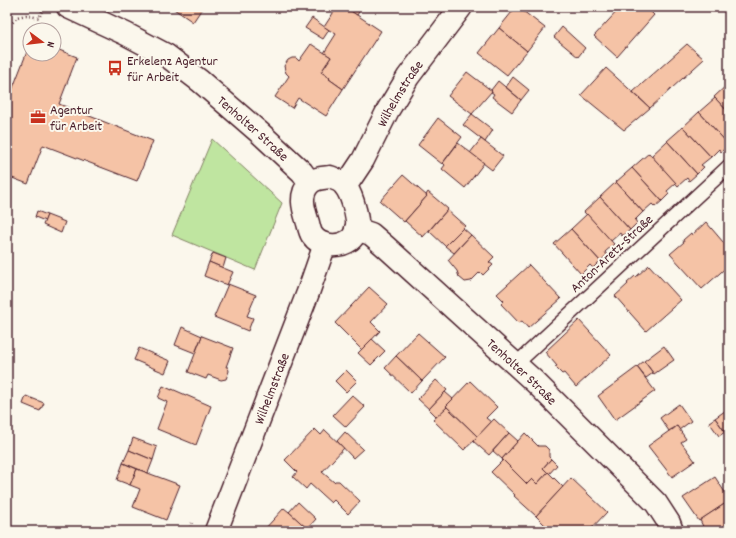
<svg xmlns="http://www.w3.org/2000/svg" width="736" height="538" viewBox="0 0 736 538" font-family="Dekko,sans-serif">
	<rect width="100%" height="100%" fill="#fbf7ec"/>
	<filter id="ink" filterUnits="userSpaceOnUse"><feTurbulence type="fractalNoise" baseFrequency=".025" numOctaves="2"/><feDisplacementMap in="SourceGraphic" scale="8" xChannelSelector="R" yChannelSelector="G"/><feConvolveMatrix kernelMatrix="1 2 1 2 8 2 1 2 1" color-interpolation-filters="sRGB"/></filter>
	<g filter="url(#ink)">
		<!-- green -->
		<polygon fill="#bfe5a0" stroke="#848266" points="212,139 282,203 255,270 172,235"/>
		<!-- building -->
		<g fill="#f5c3a6" stroke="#4a1f2b">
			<polygon points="171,7 203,7 193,22"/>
			<polygon points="337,7 345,7 381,31 343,89 329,79 330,78 321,72 331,57 324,53 336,34 324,27"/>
			<polygon points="345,7 362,7 357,15"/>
			<polygon points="516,7 518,7 545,28 527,51 499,28"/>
			<polygon points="621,7 646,7 654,15 617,57 594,36"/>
			<polygon points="312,18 329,30 323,39 305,28"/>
			<polygon points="562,27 585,48 578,57 554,37"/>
			<polygon points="499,28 527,51 507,75 479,53"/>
			<polygon points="30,44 30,54 54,54 54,48 77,57 59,104 153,141 137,181 43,145 28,184 7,176 7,103"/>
			<polygon points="311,44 331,57 321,72 330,78 329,79 343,89 326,116 298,98 292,108 275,97 289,76 286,73 285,70 284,66 288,60 292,58 296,58 299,61"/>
			<polygon points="687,44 704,59 650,108 633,92"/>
			<polygon points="606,68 650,108 624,130 581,95"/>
			<polygon points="467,72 492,91 472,114 448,96"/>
			<polygon points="513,77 529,90 521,100 506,87"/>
			<polygon points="498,81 521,100 512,112 492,97 494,94 491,92 492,91 491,90"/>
			<polygon points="729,83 729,113 714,97"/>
			<polygon points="715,98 729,113 729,145 699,112"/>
			<polygon points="699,112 729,145 721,152 719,149 711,157 683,127"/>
			<polygon points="472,114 493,130 485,142 463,125"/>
			<polygon points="438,118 462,137 442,164 418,145"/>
			<polygon points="683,127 711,157 701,165 704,167 697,174 667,141"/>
			<polygon points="481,139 503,156 492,170 470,153"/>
			<polygon points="667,141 697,174 689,181 687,178 678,186 651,156"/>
			<polygon points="458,143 484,163 465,188 442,169 445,165 443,163"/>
			<polygon points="649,153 676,183 667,191 669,194 662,201 632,168"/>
			<polygon points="632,168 662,201 655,207 652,204 643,212 616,182"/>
			<polygon points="403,175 427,196 404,222 380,201"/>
			<polygon points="616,182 643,212 635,220 637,223 630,230 600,197"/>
			<polygon points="428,192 448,209 423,237 405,221 427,196 426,195"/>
			<polygon points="600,197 630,230 622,236 620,233 611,241 584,212"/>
			<polygon points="447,210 465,226 445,246 429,231"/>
			<polygon points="37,211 47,215 45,221 35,217"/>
			<polygon points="587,214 614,244 605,252 607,255 600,261 571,229"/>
			<polygon points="47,215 65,222 61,233 43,225"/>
			<polygon points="706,222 729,249 729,265 702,289 670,254 684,242 683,240 691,233 692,235"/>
			<polygon points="463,228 471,235 454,253 445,246"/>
			<polygon points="571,229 600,261 593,268 590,265 581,274 554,244"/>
			<polygon points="471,235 494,257 489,262 493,265 483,275 480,272 471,281 465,282 459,277 457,271 448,260"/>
			<polygon points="213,253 226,258 223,268 209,262"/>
			<polygon points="209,262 233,272 227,285 204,276"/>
			<polygon points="529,265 561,299 528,328 522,321 519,323 501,304 504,301 497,294"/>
			<polygon points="649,265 681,300 646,331 615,296 628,284 627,283 635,276 636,277"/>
			<polygon points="228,284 256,295 247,316 253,318 248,331 214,317"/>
			<polygon points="369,287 388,304 371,322 380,331 362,350 335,323"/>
			<polygon points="579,320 611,355 576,387 564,373 562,374 555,367 557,366 545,352"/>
			<polygon points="182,327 202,336 195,353 175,345"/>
			<polygon points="418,333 445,357 422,381 396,356"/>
			<polygon points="202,336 233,348 226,367 228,367 229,371 226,379 221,380 208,375 206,379 188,372"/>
			<polygon points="372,339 385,351 371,365 358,353"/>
			<polygon points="664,346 674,360 654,374 644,361"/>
			<polygon points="139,348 170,361 165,373 134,360"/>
			<polygon points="396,356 422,381 411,393 385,368"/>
			<polygon points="644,361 653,373 646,378 637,367"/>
			<polygon points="637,367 655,391 615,420 598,396"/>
			<polygon points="346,370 357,381 346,392 335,381"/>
			<polygon points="436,380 447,390 429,409 418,399"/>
			<polygon points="470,381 497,407 486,418 491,422 478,437 446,406"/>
			<polygon points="163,386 172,390 172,389 211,406 196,445 157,429 167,402 158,398"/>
			<polygon points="445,392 453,399 446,406 447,407 437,417 429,409"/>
			<polygon points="352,395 365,407 346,427 333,415"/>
			<polygon points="26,396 44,403 40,411 23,404"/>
			<polygon points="679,404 691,421 679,430 677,426 669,431 660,418"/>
			<polygon points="447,407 478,437 464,450 433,420"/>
			<polygon points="729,408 729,437 715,418"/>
			<polygon points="715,418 725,432 719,436 709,422"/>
			<polygon points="494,419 509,433 489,455 473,441"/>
			<polygon points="677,426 686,439 681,442 695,461 672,477 648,446 672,429 672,430"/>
			<polygon points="315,429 321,435 325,430 344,448 322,472 334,482 335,481 339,481 360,501 348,514 334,500 331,503 310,484 306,489 293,477 297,472 285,460"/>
			<polygon points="345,432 363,449 353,458 337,441"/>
			<polygon points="509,433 518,441 502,459 493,451"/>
			<polygon points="525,433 538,446 545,446 549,450 549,457 551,459 543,468 548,472 537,484 532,479 527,484 502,459"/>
			<polygon points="133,438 157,447 153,460 129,450"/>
			<polygon points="129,450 153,460 148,473 123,463"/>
			<polygon points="551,459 557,465 549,474 543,468"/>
			<polygon points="503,460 527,484 532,479 537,484 548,472 563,487 536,516 514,496 515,495 491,472"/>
			<polygon points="123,463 137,469 130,485 117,480"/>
			<polygon points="137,469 180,485 166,520 133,507 140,489 130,485"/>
			<polygon points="715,477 726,494 729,492 729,501 699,521 683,498"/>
			<polygon points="571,478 607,512 589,531 551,531 536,516"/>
			<polygon points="729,501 729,531 705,531 700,520"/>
			<polygon points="298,502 316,519 307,529 289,512"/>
			<polygon points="284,508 289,512 310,531 263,531"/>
		</g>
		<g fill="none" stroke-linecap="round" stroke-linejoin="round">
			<!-- lane casing -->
			<g stroke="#4a1f2b" stroke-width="16">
				<polyline id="lane" points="515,365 729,166"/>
			</g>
			<!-- street casing -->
			<g stroke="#4a1f2b" stroke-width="25">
				<g id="street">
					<path id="s1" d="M68,7L126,34L166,55L200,81L260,133L302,172L310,183"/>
					<path d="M330,177C335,179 342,181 345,186C351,193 356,211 357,220C358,227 355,236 350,240C339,248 320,247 312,235C310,232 309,227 308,223C304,210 298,195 310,183C315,178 323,178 330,177Z"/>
					<path id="s2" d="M345,185L351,178L363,160L388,110L408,77L461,7"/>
					<path id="s3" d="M356,229L371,234L386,247L535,382L656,503L669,523L672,531"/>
					<path id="s4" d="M216,531L309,290L325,244"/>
				</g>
			</g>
			<!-- path -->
			<g stroke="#4a1f2b" stroke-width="2.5" stroke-dasharray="1 3" stroke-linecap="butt">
				<polyline points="7,33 10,26 17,17 26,15 39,18 44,7"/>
				<polyline points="189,531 192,523"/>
			</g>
			<!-- lane -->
			<use href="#lane" stroke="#fbf7ec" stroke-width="13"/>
			<!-- street -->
			<use href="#street" stroke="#fbf7ec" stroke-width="22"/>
		</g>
	</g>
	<!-- icons -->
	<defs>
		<g id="bus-bare" transform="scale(1.2)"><path d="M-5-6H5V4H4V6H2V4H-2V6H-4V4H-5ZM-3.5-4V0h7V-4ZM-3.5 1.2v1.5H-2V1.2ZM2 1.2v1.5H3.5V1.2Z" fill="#c8321e" stroke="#fbf7ec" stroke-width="2.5" paint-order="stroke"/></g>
		<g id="office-bare" transform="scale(1.2)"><path d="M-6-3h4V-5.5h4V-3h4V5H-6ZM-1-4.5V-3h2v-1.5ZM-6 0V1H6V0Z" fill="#c8321e" stroke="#fbf7ec" stroke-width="2.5" paint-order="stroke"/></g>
	</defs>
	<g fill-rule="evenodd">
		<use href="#bus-bare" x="115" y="68"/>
		<use href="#office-bare" x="38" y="117"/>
	</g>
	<g text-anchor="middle" stroke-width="4" stroke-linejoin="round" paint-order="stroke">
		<!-- poi labels -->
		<g font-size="14" fill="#4a1f2b" stroke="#fbf7ec" text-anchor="start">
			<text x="127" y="65">Erkelenz Agentur<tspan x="127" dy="16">für Arbeit</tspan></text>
			<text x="50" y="114">Agentur<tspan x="50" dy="16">für Arbeit</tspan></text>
		</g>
		<!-- street labels -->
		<g font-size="14" fill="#4a1f2b" stroke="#fbf7ec">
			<text dy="5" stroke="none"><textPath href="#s2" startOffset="107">Wilhelmstraße</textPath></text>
			<text dy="5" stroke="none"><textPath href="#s1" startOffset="223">Tenholter Straße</textPath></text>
			<text transform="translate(611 253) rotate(-43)" y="5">Anton-Aretz-Straße</text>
			<text dy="5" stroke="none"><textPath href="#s3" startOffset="220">Tenholter Straße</textPath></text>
			<text dy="5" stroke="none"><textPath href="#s4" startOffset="153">Wilhelmstraße</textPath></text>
		</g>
	</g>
	<!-- margin -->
	<rect width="736" height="538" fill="none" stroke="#fbf7ec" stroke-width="24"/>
	<rect x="12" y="12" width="712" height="514" fill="none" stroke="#4a1f2b" stroke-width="1.5" filter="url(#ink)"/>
	<!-- north arrow -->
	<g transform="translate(42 42) rotate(105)"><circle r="19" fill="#fbf7ec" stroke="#b4a19f"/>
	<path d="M0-3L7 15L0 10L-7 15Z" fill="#c8321e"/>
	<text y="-6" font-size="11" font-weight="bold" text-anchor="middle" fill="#4a1f2b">N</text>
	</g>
</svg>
